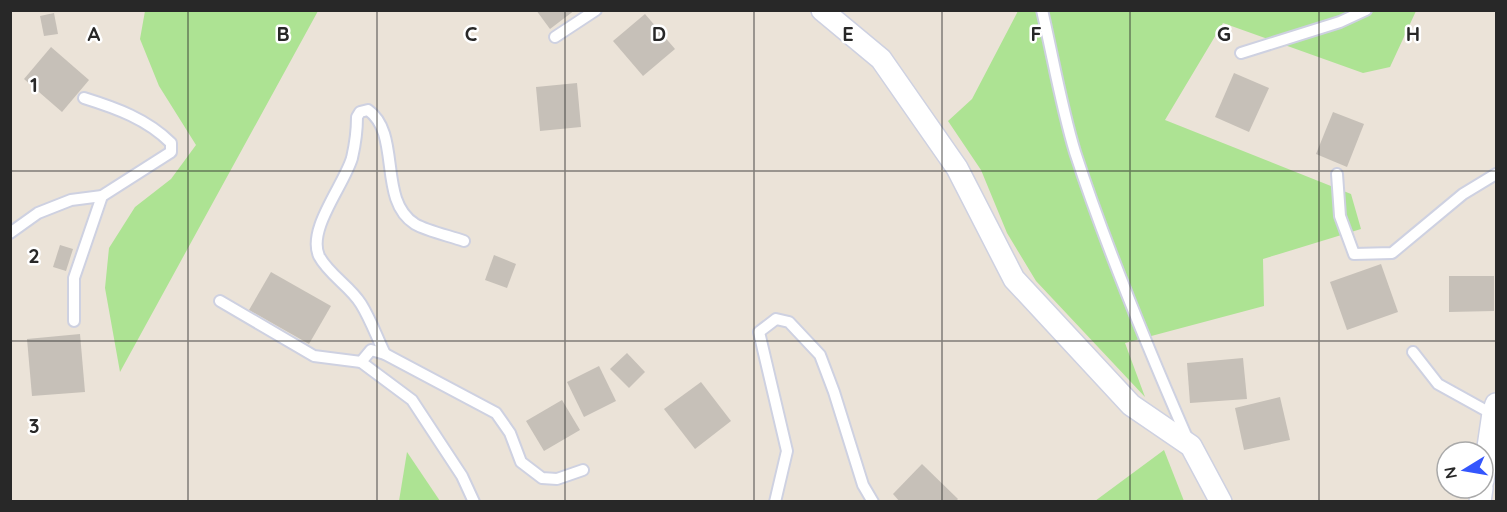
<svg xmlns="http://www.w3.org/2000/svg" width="1507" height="512" viewBox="0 0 1507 512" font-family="Quicksand,sans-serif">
	<rect width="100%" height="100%" fill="#ebe3d8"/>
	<!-- green -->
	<g fill="#ade393">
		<polygon points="145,11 318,11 120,372 105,288 109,248 135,207 171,179 196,145 159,86 140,39"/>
		<polygon points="1018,11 1416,11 1390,67 1363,73 1223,23 1165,120 1351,194 1361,229 1263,259 1264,306 1125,343 1145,397 1036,281 1007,233 981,170 948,121 972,99"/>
		<polygon points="1164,450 1184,501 1095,501"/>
		<polygon points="407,452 440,501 399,501"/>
	</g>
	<!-- building -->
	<g fill="#c6c0b8">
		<polygon points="536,10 575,10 550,29"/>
		<polygon points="54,13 58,34 44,36 40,16"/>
		<polygon points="645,14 675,49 643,76 613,41"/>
		<polygon points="51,47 89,80 62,112 24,79"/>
		<polygon points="1234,73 1269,88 1249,132 1215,117"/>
		<polygon points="577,83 581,127 540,131 536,87"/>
		<polygon points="1333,112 1364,124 1347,167 1316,154"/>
		<polygon points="60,245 73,249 66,271 53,267"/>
		<polygon points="494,255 516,264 507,288 485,280"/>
		<polygon points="1381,264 1398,312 1347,330 1330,282"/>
		<polygon points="271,272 331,306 309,344 249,310"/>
		<polygon points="1449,276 1494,276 1494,311 1449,312"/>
		<polygon points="80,334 85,392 32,396 27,339"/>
		<polygon points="627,353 645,372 629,388 610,369"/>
		<polygon points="1243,358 1247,399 1190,403 1187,363"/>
		<polygon points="599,366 616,401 584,417 567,382"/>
		<polygon points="701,382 731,421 695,449 664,409"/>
		<polygon points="1280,397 1290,440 1244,450 1235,408"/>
		<polygon points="562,400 580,430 544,451 526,421"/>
		<polygon points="922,464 958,499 955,502 900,502 893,494"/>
	</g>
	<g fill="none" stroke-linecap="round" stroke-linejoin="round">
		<!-- lane casing -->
		<g stroke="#ced1e1" stroke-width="14">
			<g id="lane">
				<path d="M1042,10C1053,57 1061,106 1075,152C1107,250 1147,346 1188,440"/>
				<polyline points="555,37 596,10"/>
				<polyline points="1241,53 1340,22 1366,10"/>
				<polyline points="1337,174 1340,216 1354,254 1392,253 1463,194 1496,174"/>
				<path d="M10,233L38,213L71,200L102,196L171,152V143C147,119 116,108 84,98"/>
				<polyline points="220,301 314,356 361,362"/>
				<polyline points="74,321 74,278 102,196"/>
				<polyline points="1413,352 1438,384 1494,415"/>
				<path d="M385,354C377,338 371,320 361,304C350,286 329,275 319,256C307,229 344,185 352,158C355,145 357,130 357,117L360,112L368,110C402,134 377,200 415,224C427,231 450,236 464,241"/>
				<polyline points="474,502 462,476 412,400 361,362 371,350 385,354 496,413 510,433 521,462 542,478 557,479 583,470"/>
				<polyline points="775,502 787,451 759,332 776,319 789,322 820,355 834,392 863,485 873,502"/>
			</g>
		</g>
		<!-- street casing -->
		<g stroke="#ced1e1" stroke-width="24">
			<g id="street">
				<polyline points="822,10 881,59 957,168 1014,279 1131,405 1191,446 1221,502"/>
				<polyline points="1483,481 1493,413 1496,404"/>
				<polyline points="1480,502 1482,488"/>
			</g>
		</g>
		<!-- lane -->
		<use href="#lane" stroke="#fff" stroke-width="10"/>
		<!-- street -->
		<use href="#street" stroke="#fff" stroke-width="21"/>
	</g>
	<!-- grid -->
	<path fill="none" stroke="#282828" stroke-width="1.5" stroke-opacity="0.55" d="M188,10V502M377,10V502M565,10V502M754,10V502M942,10V502M1130,10V502M1319,10V502M10,171H1496M10,341H1496"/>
	<g font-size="20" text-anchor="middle" font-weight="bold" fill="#282828" stroke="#fff" stroke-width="5" stroke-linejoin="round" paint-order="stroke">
		<text x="94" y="41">A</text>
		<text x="283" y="41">B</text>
		<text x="471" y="41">C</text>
		<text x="659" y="41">D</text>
		<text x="848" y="41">E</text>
		<text x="1036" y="41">F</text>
		<text x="1224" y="41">G</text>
		<text x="1413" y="41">H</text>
		<text x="34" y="92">1</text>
		<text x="34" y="263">2</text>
		<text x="34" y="433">3</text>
	</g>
	<!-- border -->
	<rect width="1507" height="512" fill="none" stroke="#282828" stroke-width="24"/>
	<!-- north arrow -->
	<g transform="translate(1465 470) rotate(259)"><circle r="28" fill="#ffffff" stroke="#a9a9a9" stroke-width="1.5"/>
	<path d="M0-4.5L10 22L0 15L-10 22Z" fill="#3456fd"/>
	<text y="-9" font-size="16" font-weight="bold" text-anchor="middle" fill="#282828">N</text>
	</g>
</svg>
